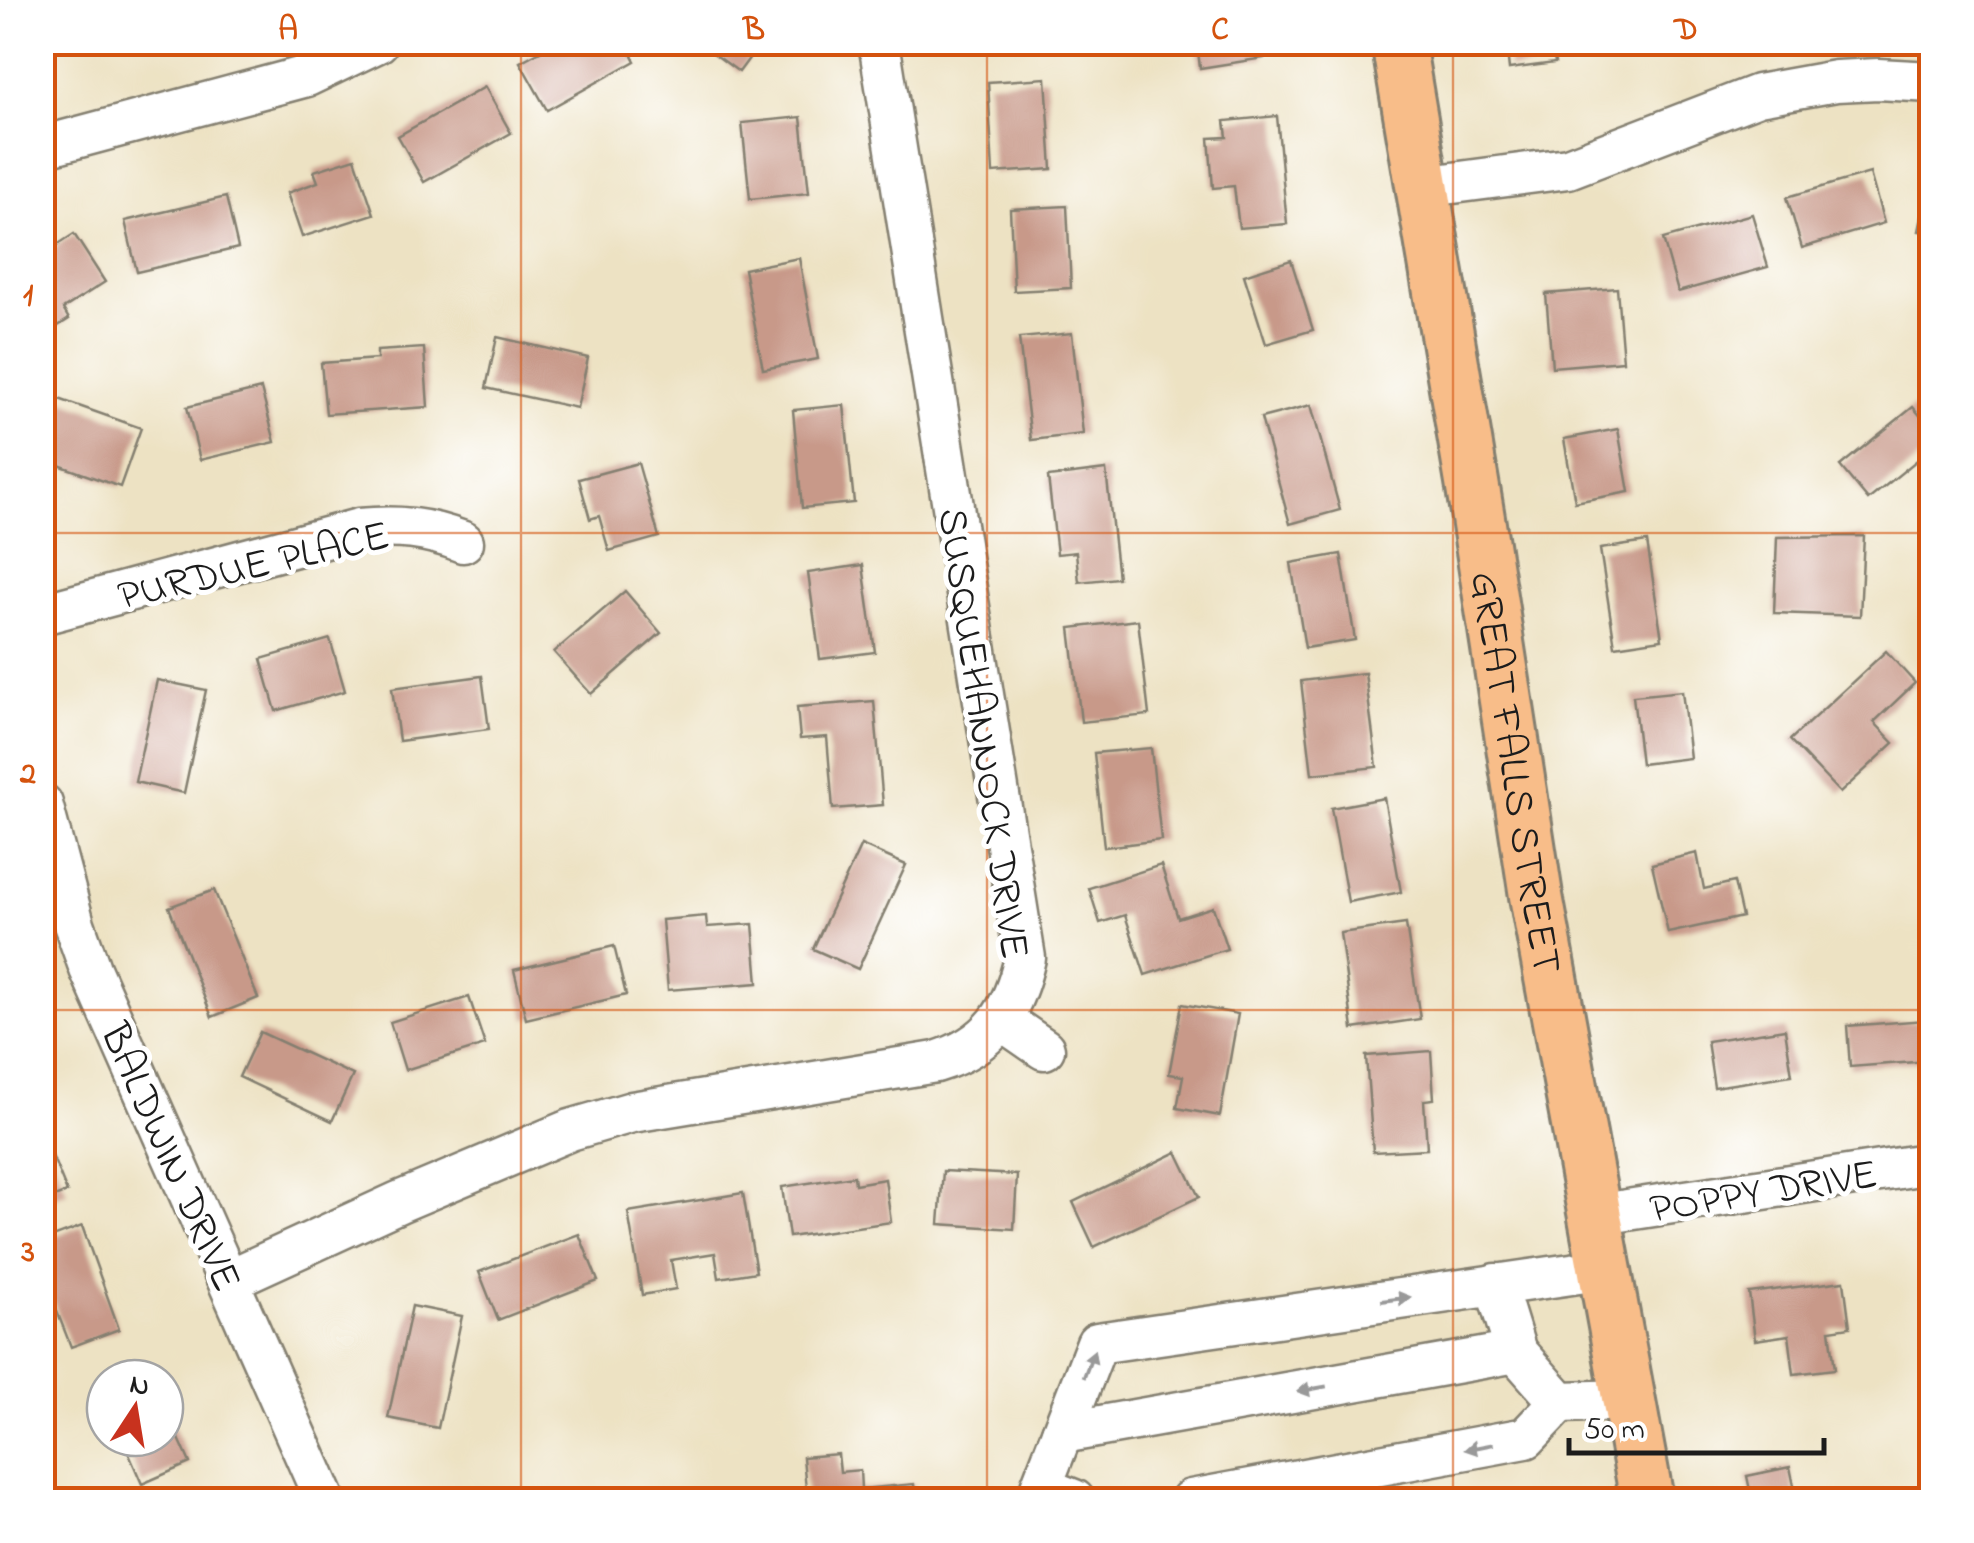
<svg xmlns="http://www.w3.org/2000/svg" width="1974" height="1543" viewBox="0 0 1974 1543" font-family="'Indie Flower',sans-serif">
	<rect width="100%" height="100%" fill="#fff"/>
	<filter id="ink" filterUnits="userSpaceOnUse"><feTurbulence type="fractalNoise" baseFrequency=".01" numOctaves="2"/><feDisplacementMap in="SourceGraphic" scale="20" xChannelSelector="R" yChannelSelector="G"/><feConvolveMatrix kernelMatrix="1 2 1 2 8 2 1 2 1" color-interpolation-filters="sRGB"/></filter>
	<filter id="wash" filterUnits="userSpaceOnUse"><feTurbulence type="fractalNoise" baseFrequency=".0048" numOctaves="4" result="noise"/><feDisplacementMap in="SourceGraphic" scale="40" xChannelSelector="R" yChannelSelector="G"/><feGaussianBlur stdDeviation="2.25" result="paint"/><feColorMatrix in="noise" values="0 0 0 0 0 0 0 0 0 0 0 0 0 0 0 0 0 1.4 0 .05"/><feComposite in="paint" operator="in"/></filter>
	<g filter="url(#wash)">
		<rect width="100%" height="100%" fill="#ede2c3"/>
		<g id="blocks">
			<!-- building -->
			<g fill="#c89989">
				<polygon points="557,42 625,42 635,61 547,110 520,62"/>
				<polygon points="698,42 761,42 739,72"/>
				<polygon points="1197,42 1262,42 1264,58 1200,68"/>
				<polygon points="1506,42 1552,42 1555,63 1509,69"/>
				<polygon points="1046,78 1052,169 993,173 988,82"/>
				<polygon points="485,87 511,133 424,182 398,136"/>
				<polygon points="1277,116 1287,224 1239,228 1234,186 1213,188 1209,138 1227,137 1225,121"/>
				<polygon points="801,117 809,193 750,199 742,123"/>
				<polygon points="355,158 374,214 302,237 287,193 318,182 314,171"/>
				<polygon points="1870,173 1884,223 1802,248 1787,197"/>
				<polygon points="1930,178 1932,178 1932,233 1919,231"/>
				<polygon points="226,197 238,248 137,272 125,221"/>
				<polygon points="1067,206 1071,288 1014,291 1010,209"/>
				<polygon points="1752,214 1768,267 1678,292 1663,239"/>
				<polygon points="74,234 105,282 63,309 69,319 42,336 42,255"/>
				<polygon points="799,258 818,359 763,369 744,269"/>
				<polygon points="1291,260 1313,330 1266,344 1244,275"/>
				<polygon points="1617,288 1623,361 1552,367 1546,294"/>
				<polygon points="1072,333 1083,434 1031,440 1019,338"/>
				<polygon points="497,337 588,358 577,408 486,388"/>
				<polygon points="424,348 428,407 326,414 321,363 377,359 377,351"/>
				<polygon points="261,389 275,442 200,460 187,407"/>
				<polygon points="42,393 141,428 120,487 42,459"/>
				<polygon points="844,405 854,503 802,508 793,410"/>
				<polygon points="1311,405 1340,510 1290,524 1261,418"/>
				<polygon points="1913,407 1932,430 1932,448 1868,500 1840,466"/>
				<polygon points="1618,429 1629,492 1575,502 1564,439"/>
				<polygon points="638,463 659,537 609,551 599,516 590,519 579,479"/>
				<polygon points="1106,470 1118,578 1079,582 1076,552 1057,554 1048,477"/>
				<polygon points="1864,536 1860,616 1774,613 1777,537"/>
				<polygon points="1647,542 1662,639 1615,646 1600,549"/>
				<polygon points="1341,554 1355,640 1305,648 1291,563"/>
				<polygon points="863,565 875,652 820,659 808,573"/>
				<polygon points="625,591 661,633 591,694 554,652"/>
				<polygon points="1138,620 1149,715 1081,722 1070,628"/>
				<polygon points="330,639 345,691 276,711 261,659"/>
				<polygon points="1886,651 1915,683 1874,722 1894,743 1840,793 1790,740"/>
				<polygon points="1365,673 1377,767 1312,774 1301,681"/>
				<polygon points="482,676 489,729 399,741 392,688"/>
				<polygon points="157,680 206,690 184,793 135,782"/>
				<polygon points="1682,691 1690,758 1641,764 1633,696"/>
				<polygon points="874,701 883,805 833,809 827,737 800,739 797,707"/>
				<polygon points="1151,748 1161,840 1104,847 1094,753"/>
				<polygon points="1384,798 1401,892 1348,902 1331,808"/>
				<polygon points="861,845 906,865 858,969 813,949"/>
				<polygon points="1697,853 1704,889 1734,882 1742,917 1668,933 1652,864"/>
				<polygon points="1161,865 1178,918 1213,907 1227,949 1145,975 1125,915 1100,923 1089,888"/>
				<polygon points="214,890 258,998 212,1017 169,907"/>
				<polygon points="706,916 707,927 753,924 758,983 668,990 662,920"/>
				<polygon points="1406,924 1420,1019 1353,1029 1340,933"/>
				<polygon points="614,946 626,995 526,1019 514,970"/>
				<polygon points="469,997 485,1045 405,1070 390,1022"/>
				<polygon points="1182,1004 1238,1014 1220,1116 1177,1108 1183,1076 1169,1074"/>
				<polygon points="1925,1020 1928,1061 1850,1067 1847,1026"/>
				<polygon points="1785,1029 1792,1075 1714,1087 1707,1041"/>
				<polygon points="260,1032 353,1075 332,1121 239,1077"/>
				<polygon points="1431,1051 1434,1099 1424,1100 1427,1149 1373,1152 1366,1056"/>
				<polygon points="42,1131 67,1192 42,1202"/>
				<polygon points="1177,1152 1199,1197 1094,1247 1073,1202"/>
				<polygon points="943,1171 1017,1175 1014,1229 939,1224"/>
				<polygon points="854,1176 855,1184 885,1179 891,1222 789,1237 782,1187"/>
				<polygon points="743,1193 756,1272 719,1278 715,1253 671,1260 676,1289 642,1295 628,1212"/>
				<polygon points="82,1226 119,1329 71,1347 42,1273 42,1241"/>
				<polygon points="579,1234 598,1281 498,1320 479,1272"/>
				<polygon points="1844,1281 1850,1327 1830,1330 1835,1369 1794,1374 1789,1335 1755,1340 1749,1293"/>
				<polygon points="412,1306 462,1316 438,1428 388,1418"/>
				<polygon points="144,1359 152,1378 105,1378 105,1398 97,1380"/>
				<polygon points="165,1407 190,1463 142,1484 122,1438 165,1438"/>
				<polygon points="838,1454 840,1472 860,1470 861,1489 914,1484 916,1500 807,1500 803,1457"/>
				<polygon points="1790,1467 1797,1500 1752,1500 1747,1476"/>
			</g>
		</g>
	</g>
	<g filter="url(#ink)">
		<use href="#blocks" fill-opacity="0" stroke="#847f70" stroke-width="2.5"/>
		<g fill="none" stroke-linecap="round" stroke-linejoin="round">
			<!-- minor casing -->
			<g stroke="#847f70" stroke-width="45">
				<g id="minor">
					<polyline points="42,147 307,76 378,42"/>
					<polyline points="1422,187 1568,168 1758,95 1836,81 1878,79 1932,82"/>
					<path d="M42,614L359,529C397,525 427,528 463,542"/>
					<polyline points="42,804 74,924 90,969 325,1500"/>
					<polyline points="1002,1020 1044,1049"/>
					<polyline points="1595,1215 1932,1163"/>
					<path d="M229,1280L399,1202L570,1130L632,1112L936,1062C991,1045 1013,1012 1025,958L879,42"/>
					<polyline points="1495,1284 1516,1352"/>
					<polyline points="1062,1433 1516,1352 1560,1402 1629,1400"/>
					<polyline points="1074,1500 1041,1487 1097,1343 1606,1269"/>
					<polyline points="1191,1500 1526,1438 1560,1402"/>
				</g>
			</g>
			<!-- major casing -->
			<g stroke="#847f70" stroke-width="58">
				<g id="major">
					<path id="s1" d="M1398,42L1478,518L1536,896L1647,1500"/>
				</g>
			</g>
			<!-- minor -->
			<use href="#minor" stroke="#fff" stroke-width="40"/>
			<!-- major -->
			<use href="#major" stroke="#f8bd89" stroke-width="52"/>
		</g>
		<!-- one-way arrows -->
		<defs><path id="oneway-solid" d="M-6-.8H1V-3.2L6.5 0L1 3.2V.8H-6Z" transform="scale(2.5)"/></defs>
		<g fill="#999">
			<use href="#oneway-solid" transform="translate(1396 1299) rotate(-8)"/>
			<use href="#oneway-solid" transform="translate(1089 1364) rotate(-69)"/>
			<use href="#oneway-solid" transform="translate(1312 1389) rotate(170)"/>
			<use href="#oneway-solid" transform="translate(1479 1447) rotate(169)"/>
		</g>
	</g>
	<!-- grid -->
	<path fill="none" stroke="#d4530e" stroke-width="2.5" stroke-opacity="0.55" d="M521,42V1500M987,42V1500M1453,42V1500M42,533H1932M42,1010H1932"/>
	<g text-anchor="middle" stroke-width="10" stroke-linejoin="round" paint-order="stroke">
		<!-- street labels -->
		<g font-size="42" fill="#1c1c1c" stroke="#fff">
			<text transform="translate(253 563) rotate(-13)" y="15">PURDUE PLACE</text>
			<text transform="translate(986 733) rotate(82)" y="15">SUSQUEHANNOCK DRIVE</text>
			<text dy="15" stroke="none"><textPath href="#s1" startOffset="740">GREAT FALLS STREET</textPath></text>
			<text transform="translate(173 1156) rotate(66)" y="15">BALDWIN DRIVE</text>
			<text transform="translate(1763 1189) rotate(-9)" y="15">POPPY DRIVE</text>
		</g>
	</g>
	<!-- margin -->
	<rect width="1974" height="1543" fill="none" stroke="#fff" stroke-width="110"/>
	<!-- north arrow -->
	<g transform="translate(135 1408) rotate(12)"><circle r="48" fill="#ffffff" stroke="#a4a4a4" stroke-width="2.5"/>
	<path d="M0-8L18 38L0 25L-18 38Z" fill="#c8321e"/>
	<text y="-15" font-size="28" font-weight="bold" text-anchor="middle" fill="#1c1c1c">N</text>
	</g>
	<!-- scale -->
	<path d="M1569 1438v15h255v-15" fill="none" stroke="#1c1c1c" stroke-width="5"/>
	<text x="1584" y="1438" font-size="30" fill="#1c1c1c" stroke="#ffffff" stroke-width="8" paint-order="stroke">50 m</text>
	<rect x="55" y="55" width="1864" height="1433" fill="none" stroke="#d4530e" stroke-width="4"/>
	<g font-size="32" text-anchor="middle" font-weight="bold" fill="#d4530e">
		<text x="288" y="39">A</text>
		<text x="754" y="39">B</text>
		<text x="1220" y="39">C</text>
		<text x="1686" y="39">D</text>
		<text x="28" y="305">1</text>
		<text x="28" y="783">2</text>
		<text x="28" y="1261">3</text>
	</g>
</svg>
